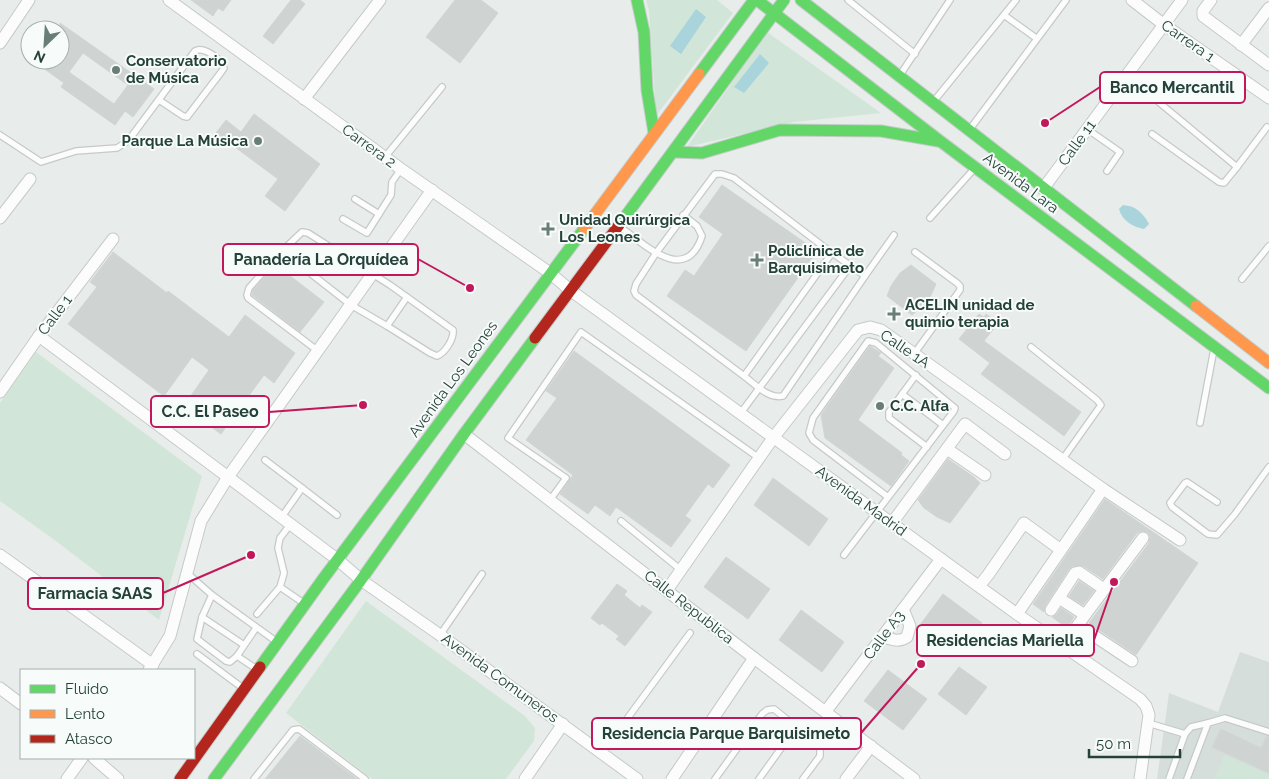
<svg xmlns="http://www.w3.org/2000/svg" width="1269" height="779" viewBox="0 0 1269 779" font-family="Raleway,sans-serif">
	<rect width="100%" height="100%" fill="#e8edeb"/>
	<!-- built -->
	<polygon fill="#d6dedb" points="1240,652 1269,662 1269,779 1157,779 1169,693 1218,712"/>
	<!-- green -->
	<g fill="#d1e6d8">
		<polygon points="646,0 717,0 733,13 656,116 649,11"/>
		<polygon points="767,32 881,113 794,122 687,147"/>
		<polygon points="36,352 202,476 159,620 56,541 0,501 0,403"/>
		<polygon points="366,601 525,716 535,728 534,741 506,779 372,779 286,713"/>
		<polygon points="1225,755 1269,775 1269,779 1214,779"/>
	</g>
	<!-- water -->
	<g fill="#a9d4db">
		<polygon points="696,9 706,17 681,54 670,46"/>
		<polygon points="760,54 769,63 744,93 734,87"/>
		<path d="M1123,205C1136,206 1143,213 1149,224L1144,229C1133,227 1122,221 1119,209Z"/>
	</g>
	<!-- building -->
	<g fill="#cfd4d2" stroke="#d1d6d4" fill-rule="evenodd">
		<polygon points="191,0 231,0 223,11 218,8 213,16"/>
		<polygon points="291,0 300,0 305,4 273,44 263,36"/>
		<polygon points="455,0 481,0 498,13 460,63 426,37"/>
		<path d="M60,23L154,89L133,117L125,111L115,125L61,87L64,83L32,60H60ZM83,53L128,85L114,104L69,72Z"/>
		<polygon points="254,114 320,164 285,211 265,196 278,179 216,133 226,120 241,132"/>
		<polygon points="722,185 817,251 746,351 667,296 685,270 694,276 723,234 699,217"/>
		<polygon points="113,252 167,293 168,291 229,337 245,315 295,353 274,383 264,375 221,434 183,407 209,370 192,357 164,396 68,324 97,287 90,282"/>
		<polygon points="276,265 324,302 300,332 252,295 253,290"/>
		<polygon points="911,265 936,284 931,295 923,306 912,315 887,296 891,286 900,273"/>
		<polygon points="979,314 984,317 986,314 998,323 984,341 1081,412 1064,436 981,374 990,363 959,339"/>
		<polygon points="870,346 881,353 878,356 894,368 858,420 902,453 901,455 909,461 891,486 825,438 821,415"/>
		<polygon points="574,351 730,465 713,488 708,484 685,516 691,520 671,547 616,507 610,516 595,505 588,514 560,494 573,475 526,440 557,398 546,391"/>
		<polygon points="948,459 974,477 980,483 950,523 937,517 924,508 918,500"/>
		<polygon points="773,478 828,519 809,546 754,505"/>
		<polygon points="1105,499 1198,563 1136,655 1089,623 1149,543 1150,536 1147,532 1141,531 1137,533 1103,579 1083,566 1073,566 1069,569 1045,606 1044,612 1033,604"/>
		<polygon points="726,557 770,589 748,619 704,587"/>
		<polygon points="1079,581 1094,591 1083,605 1069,596"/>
		<polygon points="617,584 627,591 624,595 640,608 642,605 652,612 625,646 616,639 619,636 602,623 600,625 591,618"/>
		<polygon points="943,594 982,623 959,654 920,625"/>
		<polygon points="1061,608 1074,617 1067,628 1052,617 1057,614"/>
		<polygon points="801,610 844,642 822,672 779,640"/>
		<polygon points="959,667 987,687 966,715 938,694"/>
		<polygon points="888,670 927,699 903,730 864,701"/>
		<polygon points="1221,729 1261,748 1267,736 1269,737 1269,773 1212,747"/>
		<polygon points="300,736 357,779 265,779"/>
	</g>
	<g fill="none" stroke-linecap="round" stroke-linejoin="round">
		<!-- lane casing -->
		<g stroke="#c5cac8" stroke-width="8">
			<g id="lane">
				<polyline points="848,0 915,54"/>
				<polyline points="1004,15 1036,38"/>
				<polyline points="900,75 950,0"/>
				<polyline points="1126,75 1237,167 1224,183 1219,182 1152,134"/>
				<polyline points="934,101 1016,0"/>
				<polyline points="970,129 1066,0"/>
				<polyline points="1087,129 1120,152 1107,171"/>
				<path d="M0,135L41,162L76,151L117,148L128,141L195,51C203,46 222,59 224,68L222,71L187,117L183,116L159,100"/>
				<polyline points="385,157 442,87"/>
				<polyline points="1237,167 1267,127"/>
				<polyline points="355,199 379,214"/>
				<polyline points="930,218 974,169"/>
				<polyline points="343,219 367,233 391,195 392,182 401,169"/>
				<path d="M619,226C644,244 686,286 702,236L697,226L683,215"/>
				<path d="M302,232L308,233L390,285L453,330C454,339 445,353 437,356L430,353L387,326L351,305L282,251Z"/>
				<polyline points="282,251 249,288 247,295 248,298 318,351"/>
				<polyline points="865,276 894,235"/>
				<polyline points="1242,279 1269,246"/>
				<polyline points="387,326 407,297"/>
				<polyline points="1031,347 1097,400 1101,405 1062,460"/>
				<polyline points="914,354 960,290 960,286 957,283 915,252"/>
				<polyline points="916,375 889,412 889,418 927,447"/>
				<path d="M744,376L636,295L634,291L636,284L656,253L715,174H722L734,178L824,247L865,276L783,396C768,399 756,385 744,376L832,253"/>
				<polyline points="902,394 943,425"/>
				<polyline points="740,414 850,266"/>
				<polyline points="1200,423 1214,349"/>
				<polyline points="265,460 302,488"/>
				<polyline points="550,500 566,478 508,438 581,332 759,458"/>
				<polyline points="1217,502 1187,482 1185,483 1170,503 1172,507 1208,534 1217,535 1235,514 1269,467"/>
				<polyline points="281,518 302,488 337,515"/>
				<polyline points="621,521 681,570"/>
				<polyline points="844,555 954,411 955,408 876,343 868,341 813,418 809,433 813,440 888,497"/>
				<polyline points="187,573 212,595"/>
				<polyline points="280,587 305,604"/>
				<polyline points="257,614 280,587 284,573 278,548 280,538 290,525"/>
				<polyline points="202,617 244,645"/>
				<polyline points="440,635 482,574"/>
				<polyline points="197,654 244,689"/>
				<polyline points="237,656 256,628"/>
				<polyline points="258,670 237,656 230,662 226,661 197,639 202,617 212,595 277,642"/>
				<polyline points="1148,723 1185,734 1169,779"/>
				<polyline points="1185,734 1191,727 1208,723"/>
				<polyline points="602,753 690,633"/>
				<polyline points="254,779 293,730 299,729 365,779"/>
				<polyline points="715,779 762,714 767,710 774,709 820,746 820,756 803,779"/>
				<polyline points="759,779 797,726"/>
				<polyline points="1187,779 1208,723 1225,718 1269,732"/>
			</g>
		</g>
		<!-- street casing -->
		<g stroke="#c5cac8" stroke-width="13">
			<g id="street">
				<polyline points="169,0 401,169 550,273 570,290 1017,614 1140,699 1146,706 1149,715 1140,779"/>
				<polyline points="1132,0 1163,24 1269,98"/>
				<polyline points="1211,0 1203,11 1203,16 1269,65"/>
				<polyline points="0,43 29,0"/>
				<polyline points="1241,45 1269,8"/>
				<polyline points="304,99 380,0"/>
				<polyline points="1043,189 1182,0"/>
				<polyline points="0,218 30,179"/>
				<polyline points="39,336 228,477 338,560 361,580 440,635 637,779"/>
				<polyline points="0,392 39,336 113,239"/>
				<polyline points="464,434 754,658 914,779"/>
				<polyline points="947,449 985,475"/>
				<polyline points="1103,489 1180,540"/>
				<polyline points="892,523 965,424 1005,454"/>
				<polyline points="0,555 153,665"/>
				<polyline points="979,586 988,575 1024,523 1061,550"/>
				<polyline points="667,590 773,438 858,330 870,327 881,330 1103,489 1017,614"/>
				<polyline points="1059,598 1085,615"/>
				<polyline points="1051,610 1075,573 1079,572 1104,589"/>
				<polyline points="1078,625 1132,661"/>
				<path d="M882,637C892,639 898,643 907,637L910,626L903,609"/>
				<polyline points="1063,647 1085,615 1143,538"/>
				<polyline points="149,670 170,636 201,521 228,477 432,190"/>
				<polyline points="0,688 21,704"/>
				<polyline points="826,711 941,559"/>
				<polyline points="94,758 118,779"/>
				<polyline points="67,779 82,758"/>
				<polyline points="525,779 563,724"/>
				<polyline points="672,779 754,658"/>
				<polyline points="846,779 871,746"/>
			</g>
		</g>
		<!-- fast casing -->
		<g stroke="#c3cbc8" stroke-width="13">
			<g id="fast">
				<polyline points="637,0 644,32 647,90 654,133"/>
				<polyline points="757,0 940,141 1269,388"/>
				<polyline points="801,0 1196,306"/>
				<polyline points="699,74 754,0"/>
				<polyline points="674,152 702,153 780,130 881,131 938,141"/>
				<polyline points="619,225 784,0"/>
				<polyline points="260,667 323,579 584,229"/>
				<polyline points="214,779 361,580 464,434 535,338"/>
			</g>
		</g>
		<!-- slow casing -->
		<g stroke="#c3cbc8" stroke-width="13">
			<g id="slow">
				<polyline points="584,229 699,74"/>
				<polyline points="1196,306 1269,363"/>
			</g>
		</g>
		<!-- jam casing -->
		<g stroke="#c3cbc8" stroke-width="13">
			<g id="jam">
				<polyline points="535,338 619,225"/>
				<polyline points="180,779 260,667"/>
			</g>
		</g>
		<!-- lane -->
		<use href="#lane" stroke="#fcfcfc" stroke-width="5.5"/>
		<!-- street -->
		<use href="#street" stroke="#fcfcfc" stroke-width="11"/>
		<!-- fast -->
		<use href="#fast" stroke="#63d668" stroke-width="11"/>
		<!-- slow -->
		<use href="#slow" stroke="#ff974d" stroke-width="11"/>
		<!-- jam -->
		<use href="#jam" stroke="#b3261e" stroke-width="11"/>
	</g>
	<!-- markers -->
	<g fill="#697e78" stroke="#f7fbf9" stroke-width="2">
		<circle cx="116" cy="70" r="5"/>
		<circle cx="258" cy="141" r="5"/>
		<path d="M545.5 221.5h5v5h5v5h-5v5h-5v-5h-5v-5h5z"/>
		<path d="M754.5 252.5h5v5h5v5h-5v5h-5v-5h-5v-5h5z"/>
		<path d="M891.5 306.5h5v5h5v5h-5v5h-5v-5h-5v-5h5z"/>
		<circle cx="880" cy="406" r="5"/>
	</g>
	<g text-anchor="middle" stroke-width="4" stroke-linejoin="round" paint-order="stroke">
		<!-- street labels -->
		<g font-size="15" fill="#24423a" stroke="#f7fbf9">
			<text transform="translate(1188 41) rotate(35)" y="5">Carrera 1</text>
			<text transform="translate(1077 143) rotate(-54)" y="5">Calle 11</text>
			<text transform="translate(369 146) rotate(36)" y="5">Carrera 2</text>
			<text transform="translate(1021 183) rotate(37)" y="5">Avenida Lara</text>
			<text transform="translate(55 315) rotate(-53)" y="5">Calle 1</text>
			<text transform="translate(905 349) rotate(34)" y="5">Calle 1A</text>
			<text transform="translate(453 379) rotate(-54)" y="5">Avenida Los Leones</text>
			<text transform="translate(861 501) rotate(36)" y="5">Avenida Madrid</text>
			<text transform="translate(689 607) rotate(38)" y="5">Calle Republica</text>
			<text transform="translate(884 635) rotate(-53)" y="5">Calle A3</text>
			<text transform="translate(500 678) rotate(36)" y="5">Avenida Comuneros</text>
		</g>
		<!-- poi labels -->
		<g font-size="15" font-weight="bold" fill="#24423a" stroke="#f7fbf9" text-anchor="start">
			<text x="126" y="66">Conservatorio<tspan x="126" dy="17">de Música</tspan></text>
			<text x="248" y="146" text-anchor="end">Parque La Música</text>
			<text x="559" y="225">Unidad Quirúrgica<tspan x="559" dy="17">Los Leones</tspan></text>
			<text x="768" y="256">Policlínica de<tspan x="768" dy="17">Barquisimeto</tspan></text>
			<text x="905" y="310">ACELIN unidad de<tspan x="905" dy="17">quimio terapia</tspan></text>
			<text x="890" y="411">C.C. Alfa</text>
		</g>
	</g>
	<!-- callouts -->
	<path fill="none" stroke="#c2185b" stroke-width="2" d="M1045 123L1100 87M470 288L418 259M363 405L269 412M251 555L163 593M1114 582L1094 640M921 664L861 733"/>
	<g fill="#c2185b" stroke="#f7fbf9" stroke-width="2">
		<circle cx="1045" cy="123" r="5"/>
		<circle cx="470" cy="288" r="5"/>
		<circle cx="363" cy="405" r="5"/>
		<circle cx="251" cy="555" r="5"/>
		<circle cx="1114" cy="582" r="5"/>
		<circle cx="921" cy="664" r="5"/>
	</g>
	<g fill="#f7fbf9" stroke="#c2185b" stroke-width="2">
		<rect x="1100" y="72" width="145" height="31" rx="5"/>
		<rect x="223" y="244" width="195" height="31" rx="5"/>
		<rect x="151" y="396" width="118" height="31" rx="5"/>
		<rect x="28" y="578" width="135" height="31" rx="5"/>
		<rect x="917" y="625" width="177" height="31" rx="5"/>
		<rect x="592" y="718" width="269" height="31" rx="5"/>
	</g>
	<g font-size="16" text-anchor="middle" font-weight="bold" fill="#24423a">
		<text x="1172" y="93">Banco Mercantil</text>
		<text x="321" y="265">Panadería La Orquídea</text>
		<text x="210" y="417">C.C. El Paseo</text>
		<text x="95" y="599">Farmacia SAAS</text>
		<text x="1005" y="646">Residencias Mariella</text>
		<text x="726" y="739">Residencia Parque Barquisimeto</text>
	</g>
	<!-- legend -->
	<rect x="20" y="669" width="175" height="90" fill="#f7fbf9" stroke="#a3b1ad"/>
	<rect x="30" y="685" width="25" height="8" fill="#63d668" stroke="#a3b1ad"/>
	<text x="65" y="694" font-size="15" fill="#24423a">Fluido</text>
	<rect x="30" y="710" width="25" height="8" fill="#ff974d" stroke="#a3b1ad"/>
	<text x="65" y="719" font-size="15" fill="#24423a">Lento</text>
	<rect x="30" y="735" width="25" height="8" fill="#b3261e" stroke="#a3b1ad"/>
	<text x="65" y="744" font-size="15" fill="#24423a">Atasco</text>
	<!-- north arrow -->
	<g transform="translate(45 45) rotate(205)"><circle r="24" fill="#f7fbf9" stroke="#a3b1ad"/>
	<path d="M0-4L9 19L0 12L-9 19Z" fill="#697e78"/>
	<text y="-8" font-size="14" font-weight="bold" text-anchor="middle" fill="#24423a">N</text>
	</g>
	<!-- scale -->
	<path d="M1089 749v8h91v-8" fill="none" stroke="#24423a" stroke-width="2.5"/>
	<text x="1096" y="749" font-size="15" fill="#24423a" stroke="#f7fbf9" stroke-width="4" paint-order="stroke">50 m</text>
</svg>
